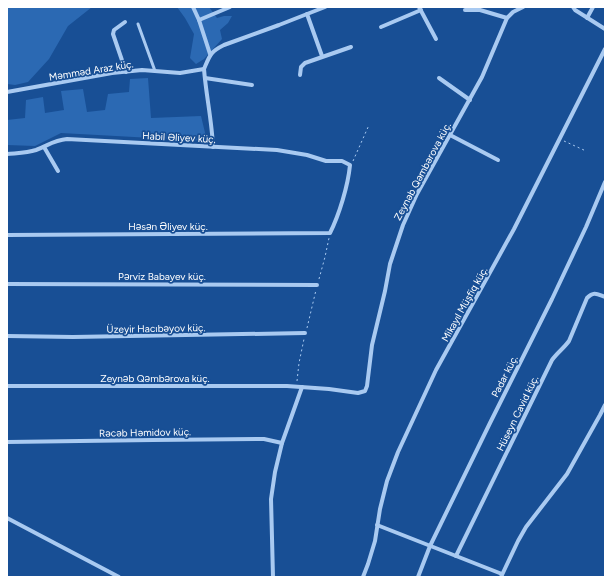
<svg xmlns="http://www.w3.org/2000/svg" width="612" height="584" viewBox="0 0 612 584" font-family="Figtree,sans-serif">
	<rect width="100%" height="100%" fill="#184f95"/>
	<!-- green -->
	<g fill="#2b69b3">
		<polygon points="7,7 92,7 68,26 49,59 28,82 15,85 7,84"/>
		<polygon points="177,7 209,7 217,18 224,16 232,16 228,23 220,30 222,39 204,59 196,64 190,58 194,34 185,18"/>
		<polygon points="148,78 151,118 201,116 207,141 61,133 35,146 7,145 7,120 25,118 26,100 43,97 45,113 64,110 61,91 83,89 87,112 105,110 108,94 129,92 130,79"/>
	</g>
	<g fill="none" stroke-linecap="round" stroke-linejoin="round">
		<!-- path -->
		<g stroke="#a9caf1" stroke-width="1" stroke-dasharray="2 3" stroke-linecap="butt">
			<polyline points="564,141 586,151"/>
			<polyline points="353,161 369,125"/>
			<polyline points="319,279 325,257 329,238"/>
			<polyline points="307,328 316,290"/>
			<polyline points="297,381 299,363 304,339"/>
		</g>
		<!-- lane -->
		<polyline stroke="#a9caf1" stroke-width="3" points="138,24 155,71"/>
		<!-- street -->
		<g stroke="#a9caf1" stroke-width="4">
			<polyline points="193,7 199,20 210,54"/>
			<polyline points="419,7 436,39"/>
			<polyline points="573,7 575,10 605,29"/>
			<polyline points="465,10 480,10 507,18"/>
			<polyline points="307,14 322,56"/>
			<polyline points="587,18 593,7"/>
			<polyline points="199,20 230,7"/>
			<polyline points="125,22 114,30 113,34 126,72"/>
			<polyline points="381,27 421,10"/>
			<path d="M204,69C206,95 212,121 213,147"/>
			<polyline points="300,75 301,67 305,63 351,47"/>
			<polyline points="205,78 252,85"/>
			<polyline points="439,78 470,100"/>
			<path d="M7,92L112,73L142,70L180,73L204,69C210,55 210,52 224,45L279,25L325,7"/>
			<polyline points="450,135 498,160"/>
			<polyline points="44,147 58,171"/>
			<path d="M7,154C17,153 27,153 36,150C47,146 54,140 67,139L277,150L307,155L326,161H342L350,165C348,186 339,215 330,233L7,235"/>
			<polyline points="7,284 317,285"/>
			<polyline points="7,336 73,337 305,333"/>
			<polyline points="7,386 287,386 329,389 358,393 365,391 367,386 372,345 385,291 390,264 403,225 417,194 482,77 507,18 513,12 523,7"/>
			<polyline points="7,442 153,440 264,439 282,443"/>
			<polyline points="7,518 119,577"/>
			<polyline points="377,525 502,574"/>
			<path d="M456,556L552,360C557,353 564,348 569,341L587,298C594,291 597,294 605,297"/>
			<polyline points="273,577 271,499 275,472 282,443 302,387"/>
			<polyline points="363,577 368,564 375,541 380,509 387,481 398,452 436,370 514,229 605,49"/>
			<polyline points="418,577 430,546 490,423 552,299 586,227 605,182"/>
			<polyline points="501,577 518,541 526,527 567,474 600,415 605,405"/>
		</g>
	</g>
	<g text-anchor="middle" stroke-width="3.5" stroke-linejoin="round" paint-order="stroke">
		<!-- street labels -->
		<g font-size="10" fill="#fff" stroke="#184f95">
			<text transform="translate(91 70) rotate(-9)" y="4">Məmməd Araz küç.</text>
			<text transform="translate(179 137) rotate(3)" y="4">Habil Əliyev küç.</text>
			<text transform="translate(422 171) rotate(-62)" y="4">Zeynəb Qəmbərova küç.</text>
			<text x="168" y="230">Həsən Əliyev küç.</text>
			<text x="162" y="280">Pərviz Babayev küç.</text>
			<text transform="translate(464 304) rotate(-61)" y="4">Mikayıl Müşfiq küç.</text>
			<text transform="translate(156 328) rotate(-1)" y="4">Üzeyir Hacıbəyov küç.</text>
			<text transform="translate(504 376) rotate(-63)" y="4">Padar küç.</text>
			<text x="155" y="382">Zeynəb Qəmbərova küç.</text>
			<text transform="translate(517 413) rotate(-64)" y="4">Hüseyn Cavid küç.</text>
			<text transform="translate(145 432) rotate(-1)" y="4">Rəcəb Həmidov küç.</text>
		</g>
	</g>
	<!-- border -->
	<rect width="612" height="584" fill="none" stroke="#ffffff" stroke-width="16"/>
</svg>
